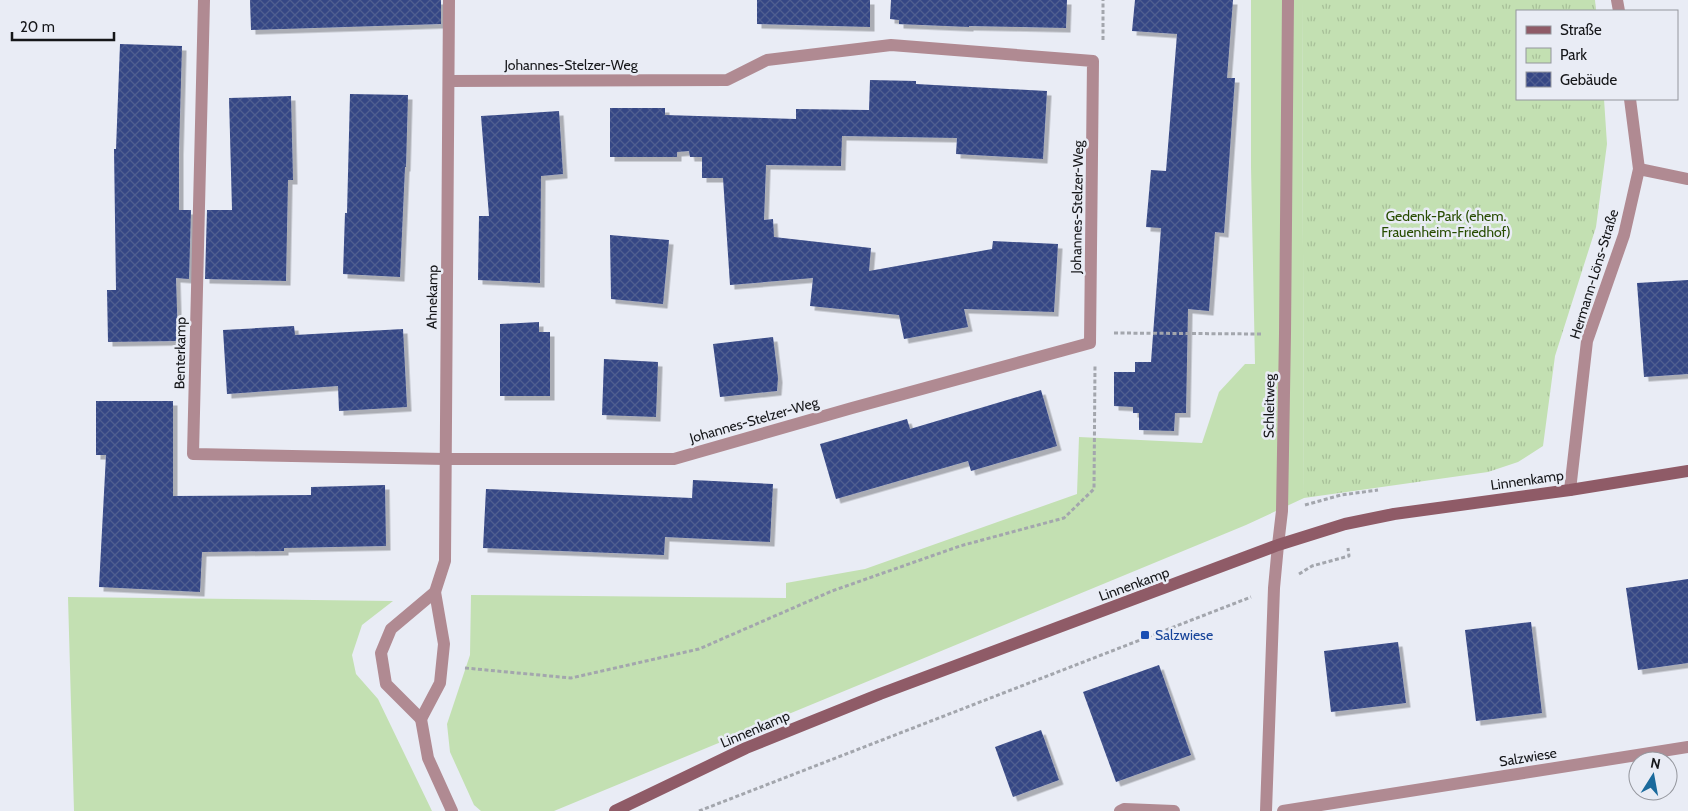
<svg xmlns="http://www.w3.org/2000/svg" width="1688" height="811" viewBox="0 0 1688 811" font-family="Cabin,sans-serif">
	<defs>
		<pattern id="park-tufts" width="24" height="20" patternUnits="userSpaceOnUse" patternTransform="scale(1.25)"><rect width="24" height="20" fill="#c3e0b2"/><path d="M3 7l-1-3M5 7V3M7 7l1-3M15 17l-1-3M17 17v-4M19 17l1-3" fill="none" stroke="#a7bf98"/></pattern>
		<pattern id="building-cross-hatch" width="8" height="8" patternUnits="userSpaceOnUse" patternTransform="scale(1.25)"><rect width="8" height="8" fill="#364785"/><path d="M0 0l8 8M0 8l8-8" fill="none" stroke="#505e90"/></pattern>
		<filter id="shadow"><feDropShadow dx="4.5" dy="4.5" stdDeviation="0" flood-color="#0004"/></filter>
	</defs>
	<rect width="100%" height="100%" fill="#e9ecf5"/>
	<!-- green -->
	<g fill="#c3e0b2">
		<polygon points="1251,0 1302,0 1304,498 1246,525 554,811 481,811 474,805 450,752 447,724 470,655 471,595 786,598 786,583 865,569 1077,494 1079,437 1202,443 1219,392 1245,364 1255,364 1251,167"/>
		<polygon points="68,597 393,601 362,625 352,655 356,674 378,699 432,811 74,811"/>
	</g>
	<!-- park -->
	<polygon fill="url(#park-tufts)" points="1302,0 1595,0 1596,11 1517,11 1517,99 1604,99 1607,144 1596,227 1555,356 1543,446 1518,462 1488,472 1304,498"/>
	<!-- building -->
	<g fill="url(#building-cross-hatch)" filter="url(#shadow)">
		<polygon points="250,0 441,0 441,24 251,30"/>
		<polygon points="757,0 870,0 870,27 757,24"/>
		<polygon points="891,0 1067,0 1066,28 969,26 969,27 899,24 899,20 890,19"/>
		<polygon points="1135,0 1233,0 1227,78 1235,78 1224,233 1215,232 1209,311 1188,309 1186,413 1175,413 1174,431 1139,430 1139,413 1133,413 1133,407 1114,406 1114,372 1135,372 1135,362 1151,362 1161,228 1146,227 1151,170 1166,171 1177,34 1132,31"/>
		<polygon points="120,44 182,46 179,150 179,210 191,210 189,279 176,278 178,341 108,342 107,290 116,290 114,149 116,149"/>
		<polygon points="870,80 916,81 916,84 1047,91 1043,159 956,154 957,138 842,136 841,166 766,165 764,220 773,219 774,237 871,248 869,271 992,249 993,241 1058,244 1054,312 964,309 968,327 904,339 899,315 810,306 813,278 730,285 723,178 702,178 702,157 690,157 689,151 677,152 677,157 610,157 610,108 665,108 665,115 796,119 796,109 869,110"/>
		<polygon points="350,94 408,95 406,167 405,167 400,277 343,274 345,213 347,213"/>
		<polygon points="291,96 293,180 288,180 286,281 205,279 207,210 232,210 229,98"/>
		<polygon points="559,111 563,174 541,176 540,283 478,280 479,216 489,216 481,116"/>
		<polygon points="610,235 669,240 663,304 611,299"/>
		<polygon points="1688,280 1688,374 1644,377 1637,283"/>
		<polygon points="539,322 539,332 550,332 550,396 500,396 500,324"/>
		<polygon points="294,326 295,335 403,329 407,407 339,411 338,386 227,394 223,330"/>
		<polygon points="773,337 778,378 777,391 720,397 713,344"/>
		<polygon points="604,359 658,362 656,417 602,415"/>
		<polygon points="1041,390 1057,446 971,471 968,461 836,499 820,444 907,419 910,429"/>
		<polygon points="96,401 173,401 173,496 311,495 311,487 385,485 386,546 284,548 284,551 202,552 200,592 99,587 106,455 96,455"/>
		<polygon points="693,480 773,484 770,542 665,537 664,555 483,548 486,489 692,498"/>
		<polygon points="1688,579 1688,663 1638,670 1626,588"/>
		<polygon points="1531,622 1542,713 1476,721 1465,630"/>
		<polygon points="1398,642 1406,703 1331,712 1324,651"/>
		<polygon points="1159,665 1191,755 1116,782 1083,692"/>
		<polygon points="1041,730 1059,780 1013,797 995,747"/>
	</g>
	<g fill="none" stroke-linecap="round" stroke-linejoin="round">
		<!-- path -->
		<g stroke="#a3a6ad" stroke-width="3" stroke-dasharray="4 2.5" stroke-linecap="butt">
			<polyline points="1103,40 1103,0"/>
			<polyline points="1114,333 1262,334"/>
			<polyline points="1305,505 1341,495 1378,490"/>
			<polyline points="1299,574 1312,566 1349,556 1348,548"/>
			<polyline points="465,668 571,678 699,649 832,591 960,546 1064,518 1094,489 1095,365"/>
			<polyline points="699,811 1251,597"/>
		</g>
		<!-- service -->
		<polyline stroke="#b08a92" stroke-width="12" points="1278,545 1282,511 1285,334 1288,0"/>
		<!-- minor -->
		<g stroke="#b08a92" stroke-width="12">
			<polyline points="204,0 193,454 445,459 674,459 852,408 1090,343 1093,61 891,45 767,60 727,80 449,81"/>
			<polyline points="1617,0 1619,11"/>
			<polyline points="1639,169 1688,179"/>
			<polyline points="1570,490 1587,341 1624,235 1639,169 1630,99"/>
			<polyline points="435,592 445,561 449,0"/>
			<polygon points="435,592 444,644 440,683 421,719 386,684 381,653 391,629"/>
			<polyline points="421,719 428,758 452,811"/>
			<polyline points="1120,811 1124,809 1174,811"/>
			<polyline points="1266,811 1274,588 1278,545"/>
			<polyline points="1283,811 1688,747"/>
		</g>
		<!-- secondary -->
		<polyline stroke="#8f5b67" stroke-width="12" points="615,811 746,748 880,694 1278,545 1345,524 1394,514 1570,490 1688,471"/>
	</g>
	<!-- markers -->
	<rect fill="#1a4fb4" stroke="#e9ecf5" stroke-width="2" x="1140" y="630" width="10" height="10" rx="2.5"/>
	<g text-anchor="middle" stroke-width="5" stroke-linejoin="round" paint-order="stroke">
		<!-- street labels -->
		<g font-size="14" fill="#151619" stroke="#e9ecf5">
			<text x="571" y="70">Johannes-Stelzer-Weg</text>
			<text transform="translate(1077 207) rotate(-89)" y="5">Johannes-Stelzer-Weg</text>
			<text transform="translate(1594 274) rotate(-73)" y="5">Hermann-Löns-Straße</text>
			<text transform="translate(432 297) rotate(-89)" y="5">Ahnekamp</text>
			<text transform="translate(180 353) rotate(-89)" y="5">Benterkamp</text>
			<text transform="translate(1269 406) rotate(-89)" y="5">Schleitweg</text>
			<text transform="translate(754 420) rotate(-16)" y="5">Johannes-Stelzer-Weg</text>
			<text transform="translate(1527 480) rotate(-8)" y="5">Linnenkamp</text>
			<text transform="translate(1134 584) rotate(-20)" y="5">Linnenkamp</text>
			<text transform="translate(755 729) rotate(-23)" y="5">Linnenkamp</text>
			<text transform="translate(1528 757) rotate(-9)" y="5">Salzwiese</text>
		</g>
		<!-- park labels -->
		<g font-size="14" fill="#274c00" stroke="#e9ecf5">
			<text x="1446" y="221">Gedenk-Park (ehem.<tspan x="1446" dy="16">Frauenheim-Friedhof)</tspan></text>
		</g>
		<!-- transit labels -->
		<g font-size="14" fill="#164399" stroke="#e9ecf5" text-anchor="start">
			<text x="1155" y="640">Salzwiese</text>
		</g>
	</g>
	<!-- legend -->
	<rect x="1516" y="10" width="162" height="90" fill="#e9ecf5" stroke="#94969d"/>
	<rect x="1526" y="26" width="25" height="8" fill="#8f5b67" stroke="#94969d"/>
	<text x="1560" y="35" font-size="15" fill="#151619">Straße</text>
	<rect x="1526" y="48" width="25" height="15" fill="url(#park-tufts)" stroke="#94969d"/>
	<text x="1560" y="60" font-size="15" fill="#151619">Park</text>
	<rect x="1526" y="72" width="25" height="15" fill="url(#building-cross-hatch)" stroke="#94969d"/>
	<text x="1560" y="85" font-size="15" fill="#151619">Gebäude</text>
	<!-- north arrow -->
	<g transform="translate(1653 776) rotate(11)"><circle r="24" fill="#e9ecf5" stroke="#94969d"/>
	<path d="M0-4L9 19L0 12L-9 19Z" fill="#1b6a9c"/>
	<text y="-8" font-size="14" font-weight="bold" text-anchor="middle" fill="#151619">N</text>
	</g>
	<!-- scale -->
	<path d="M12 32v8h102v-8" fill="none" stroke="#151619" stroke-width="2.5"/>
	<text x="20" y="32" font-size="15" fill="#151619" stroke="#e9ecf5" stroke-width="4" paint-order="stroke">20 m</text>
</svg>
